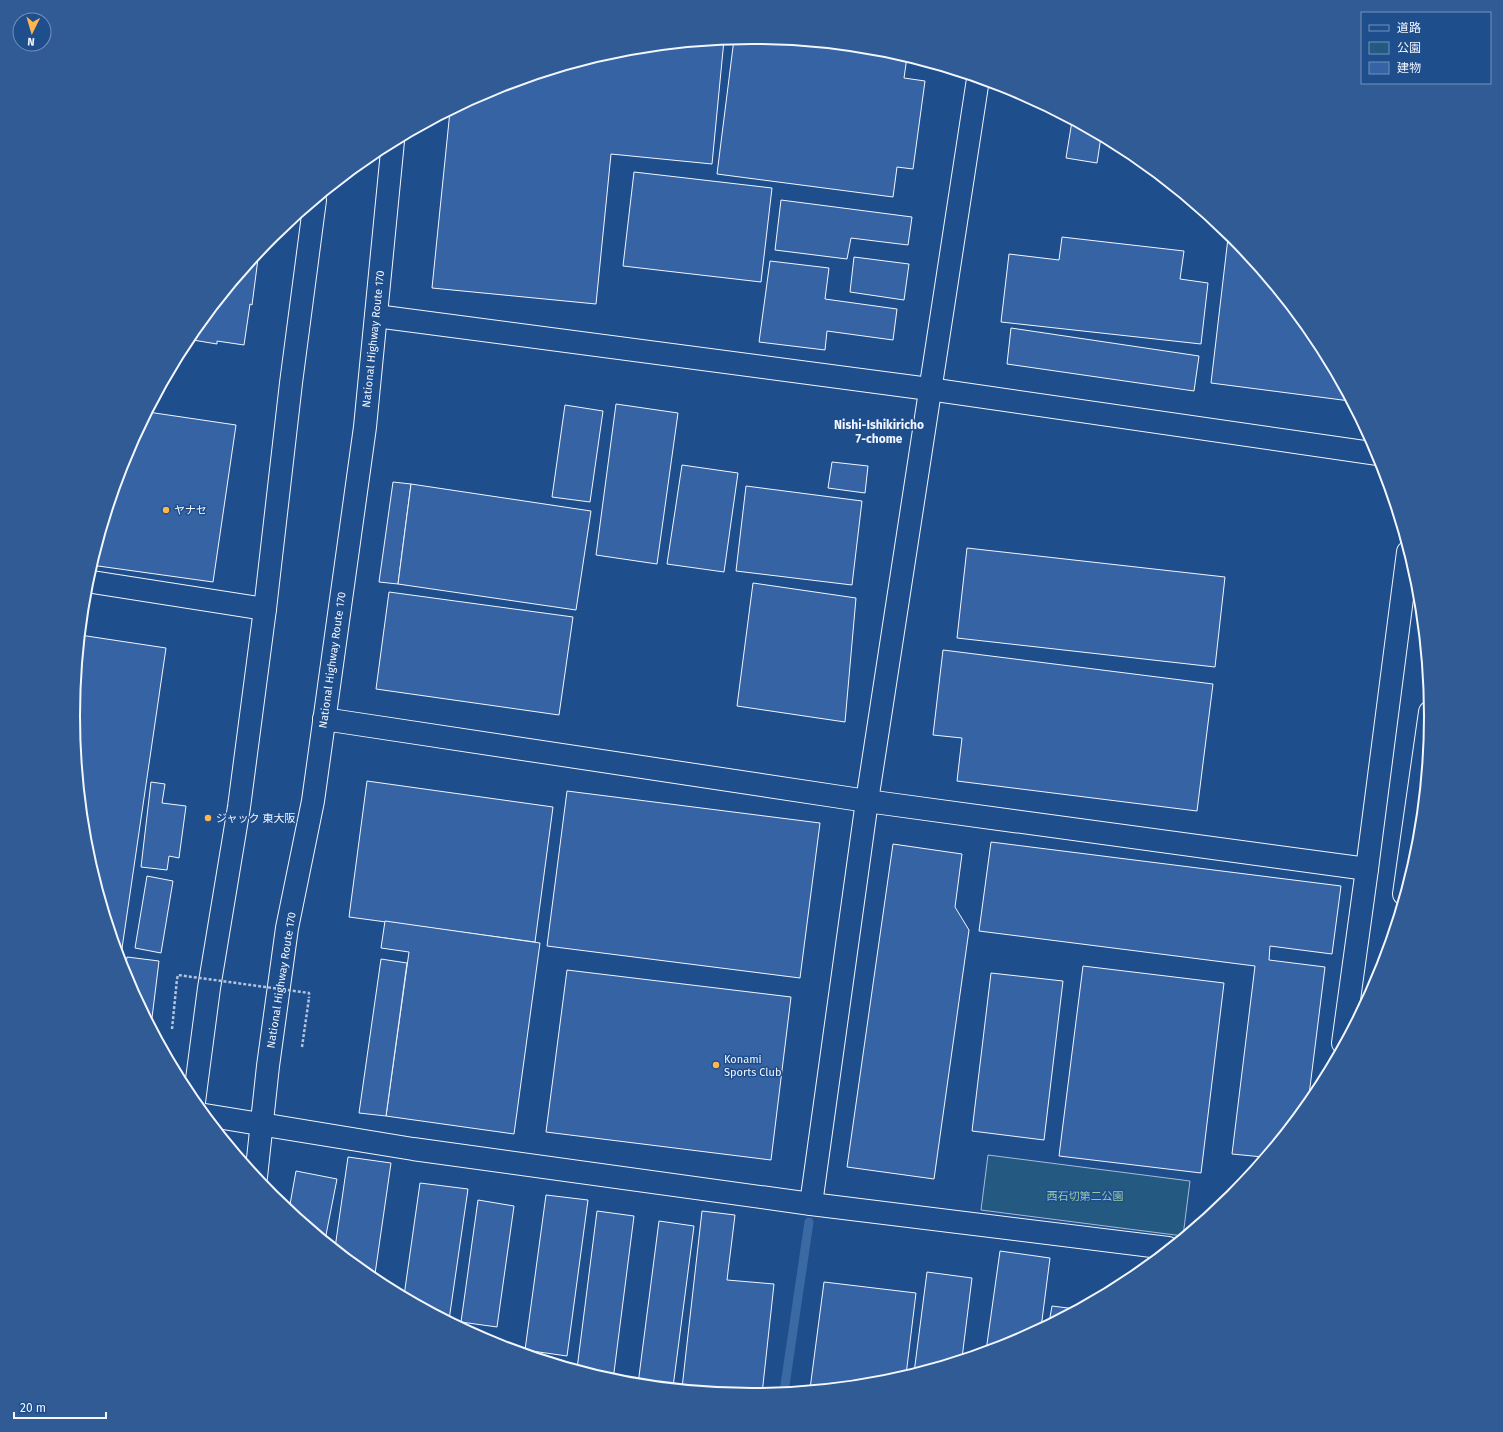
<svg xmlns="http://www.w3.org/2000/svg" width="1503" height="1432" viewBox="0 0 1503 1432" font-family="'Fira Sans','Noto Sans JP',sans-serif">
	<rect width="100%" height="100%" fill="#1f4e8c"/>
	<!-- green -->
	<polygon fill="#245a82" stroke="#a8bbd7" points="988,1155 1190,1181 1183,1236 981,1210"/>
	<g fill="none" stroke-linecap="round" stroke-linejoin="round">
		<!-- stream -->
		<polyline stroke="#3b69a3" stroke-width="9" points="784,1392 809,1222"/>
	</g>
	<!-- building -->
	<g fill="#3563a3" stroke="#f2f6ff">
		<polygon points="752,37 884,50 907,57 904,78 925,81 913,169 897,167 893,197 717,174 734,39"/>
		<polygon points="724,40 712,164 611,154 596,304 432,288 450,111 492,89 619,50"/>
		<polygon points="1072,121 1101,137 1097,163 1066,158"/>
		<polygon points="634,172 772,188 761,282 623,266"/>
		<polygon points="781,200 912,217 908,245 851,238 847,259 775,250"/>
		<polygon points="1062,237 1184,251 1180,279 1208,283 1201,344 1001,322 1009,254 1059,260"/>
		<polygon points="1228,238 1234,239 1316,339 1350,401 1211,383"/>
		<polygon points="259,251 252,305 250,304 244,345 217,341 217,344 187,339"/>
		<polygon points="854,257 909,264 904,300 850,292"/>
		<polygon points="770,261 829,268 825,299 897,309 893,340 827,331 825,350 759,342"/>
		<polygon points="1011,328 1199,356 1194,391 1007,364"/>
		<polygon points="616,404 678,413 657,564 596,555"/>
		<polygon points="565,405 603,411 590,502 552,497"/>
		<polygon points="148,412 236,425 213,582 91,565 124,456"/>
		<polygon points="832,462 868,466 865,493 828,488"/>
		<polygon points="682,465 738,473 724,572 667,564"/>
		<polygon points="393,482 411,484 398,584 379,582"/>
		<polygon points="411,484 591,511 576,610 398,584"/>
		<polygon points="746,486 862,501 852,585 736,571"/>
		<polygon points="967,548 1225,577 1215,667 957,638"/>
		<polygon points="753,583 856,598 845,722 737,706"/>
		<polygon points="389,592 573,617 559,715 376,689"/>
		<polygon points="80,635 166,648 120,962 86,848 73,716"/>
		<polygon points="943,650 1213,684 1197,811 957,781 962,738 933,735"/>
		<polygon points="367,781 553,807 535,942 349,917"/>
		<polygon points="151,782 165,784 162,803 186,806 179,858 169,856 167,870 141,867"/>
		<polygon points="567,791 820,823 800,978 547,946"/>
		<polygon points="991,842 1341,886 1332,954 1270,946 1269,960 1325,967 1308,1103 1263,1157 1232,1154 1255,966 979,931"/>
		<polygon points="893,844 962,854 955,907 969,930 934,1179 847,1167"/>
		<polygon points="147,876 173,881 161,953 135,948"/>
		<polygon points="385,921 540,943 514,1134 386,1116 409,952 381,948"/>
		<polygon points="127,957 159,961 151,1026 124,976"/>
		<polygon points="381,959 407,963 386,1116 359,1113"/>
		<polygon points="1083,966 1224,983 1201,1173 1059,1156"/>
		<polygon points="567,970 791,997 771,1160 546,1132"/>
		<polygon points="991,973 1063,981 1044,1140 972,1131"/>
		<polygon points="348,1157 391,1163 374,1281 335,1248"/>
		<polygon points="296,1171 337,1179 325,1240 289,1210"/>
		<polygon points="420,1183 468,1189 449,1320 404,1296"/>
		<polygon points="546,1195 588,1200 567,1356 525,1350"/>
		<polygon points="478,1200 514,1206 497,1327 461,1322"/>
		<polygon points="597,1211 634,1216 613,1380 577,1369"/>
		<polygon points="702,1211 735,1215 727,1280 774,1284 762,1394 751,1395 682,1388"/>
		<polygon points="659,1221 694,1226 673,1387 638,1384"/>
		<polygon points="1000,1251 1050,1258 1041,1328 1011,1343 986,1351"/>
		<polygon points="927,1272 972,1278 962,1358 914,1373"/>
		<polygon points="824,1282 916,1293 906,1375 884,1382 810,1389"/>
		<polygon points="1052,1306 1076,1309 1049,1323"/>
	</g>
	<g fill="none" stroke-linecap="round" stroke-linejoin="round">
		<!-- minor casing -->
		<g stroke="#f2f6ff" stroke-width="24">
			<g id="minor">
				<polyline points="376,316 929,389 1378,454"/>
				<polyline points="86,581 265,609"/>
				<polyline points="324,719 867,801 1367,869"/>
				<polyline points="1404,894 1430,712"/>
				<polyline points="1343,1043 1367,869 1408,552"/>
				<polyline points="205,1115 413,1149 811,1204 1168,1248"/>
				<polyline points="811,1204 867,801 978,79"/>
			</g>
		</g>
		<!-- trunk casing -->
		<g stroke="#f2f6ff" stroke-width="24">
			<g id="trunk">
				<polyline points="194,1102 209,988 239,807 265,609 291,383 315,200"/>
				<polyline points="256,1177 268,1066 287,928 313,801 365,427 393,141"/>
			</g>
		</g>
		<!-- path -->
		<g stroke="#b3c4dc" stroke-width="2.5" stroke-dasharray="3 2" stroke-linecap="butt">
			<polyline points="172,1029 177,979"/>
			<polyline points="302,1047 309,998"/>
		</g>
		<!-- minor -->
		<use href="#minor" stroke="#1f4e8c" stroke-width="22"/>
		<!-- trunk -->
		<use href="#trunk" stroke="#1f4e8c" stroke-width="22"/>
		<!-- path-bridge -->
		<polyline stroke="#b3c4dc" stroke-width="2.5" stroke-dasharray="3 2" stroke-linecap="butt" points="177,979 178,975 309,993 309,998"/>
	</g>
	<!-- markers -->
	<g fill="#ffb74d" stroke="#1f4e8c" stroke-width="1.5">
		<circle cx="166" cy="510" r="4"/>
		<circle cx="208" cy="818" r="4"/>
		<circle cx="716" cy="1065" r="4"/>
	</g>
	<g text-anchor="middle" stroke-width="3" stroke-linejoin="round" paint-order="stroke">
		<!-- street labels -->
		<g font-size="11" fill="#f2f6ff" stroke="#1f4e8c">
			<text transform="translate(373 339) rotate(-84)" y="4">National Highway Route 170</text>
			<text transform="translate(332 660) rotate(-82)" y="4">National Highway Route 170</text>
			<text transform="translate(281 980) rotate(-81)" y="4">National Highway Route 170</text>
		</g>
		<!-- poi labels -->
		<g font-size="11" fill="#f2f6ff" stroke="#1f4e8c" text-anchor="start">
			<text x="174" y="514">ヤナセ</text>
			<text x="216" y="822">ジャック 東大阪</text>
			<text x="724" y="1063">Konami<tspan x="724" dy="13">Sports Club</tspan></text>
		</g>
		<!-- park labels -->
		<g font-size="11" fill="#97c8a6" stroke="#1f4e8c">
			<text x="1085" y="1200">西石切第二公園</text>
		</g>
		<!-- neighbourhood labels -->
		<g font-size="12" font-weight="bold" fill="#f2f6ff" stroke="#1f4e8c">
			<text x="879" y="429">Nishi-Ishikiricho<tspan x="879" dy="14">7-chome</tspan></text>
		</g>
	</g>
	<!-- crop -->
	<path d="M0 0H1503V1432H0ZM80 716a672 672 0 1 1 1344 0a672 672 0 1 1-1344 0Z" fill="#305b95" fill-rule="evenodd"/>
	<path fill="none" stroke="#f2f6ff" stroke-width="2" d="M80 716a672 672 0 1 1 1344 0a672 672 0 1 1-1344 0Z"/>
	<!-- legend -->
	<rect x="1361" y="12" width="130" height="72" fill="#1f4e8c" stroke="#7391ba"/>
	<rect x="1369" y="25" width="20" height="6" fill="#1f4e8c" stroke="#7391ba"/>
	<text x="1397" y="32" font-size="12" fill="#f2f6ff">道路</text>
	<rect x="1369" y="42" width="20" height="12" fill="#245a82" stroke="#7391ba"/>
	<text x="1397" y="52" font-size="12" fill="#f2f6ff">公園</text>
	<rect x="1369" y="62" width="20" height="12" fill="#3563a3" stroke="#7391ba"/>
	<text x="1397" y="72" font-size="12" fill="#f2f6ff">建物</text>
	<!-- north arrow -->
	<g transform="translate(32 32) rotate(185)"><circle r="19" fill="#1f4e8c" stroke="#7391ba"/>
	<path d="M0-3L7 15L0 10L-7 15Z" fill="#ffb74d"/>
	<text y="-6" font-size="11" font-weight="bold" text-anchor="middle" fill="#f2f6ff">N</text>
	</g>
	<!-- scale -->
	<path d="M14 1412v6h92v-6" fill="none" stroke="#f2f6ff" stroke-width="2"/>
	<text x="20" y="1412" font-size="12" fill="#f2f6ff" stroke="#1f4e8c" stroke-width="3" paint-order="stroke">20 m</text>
</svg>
